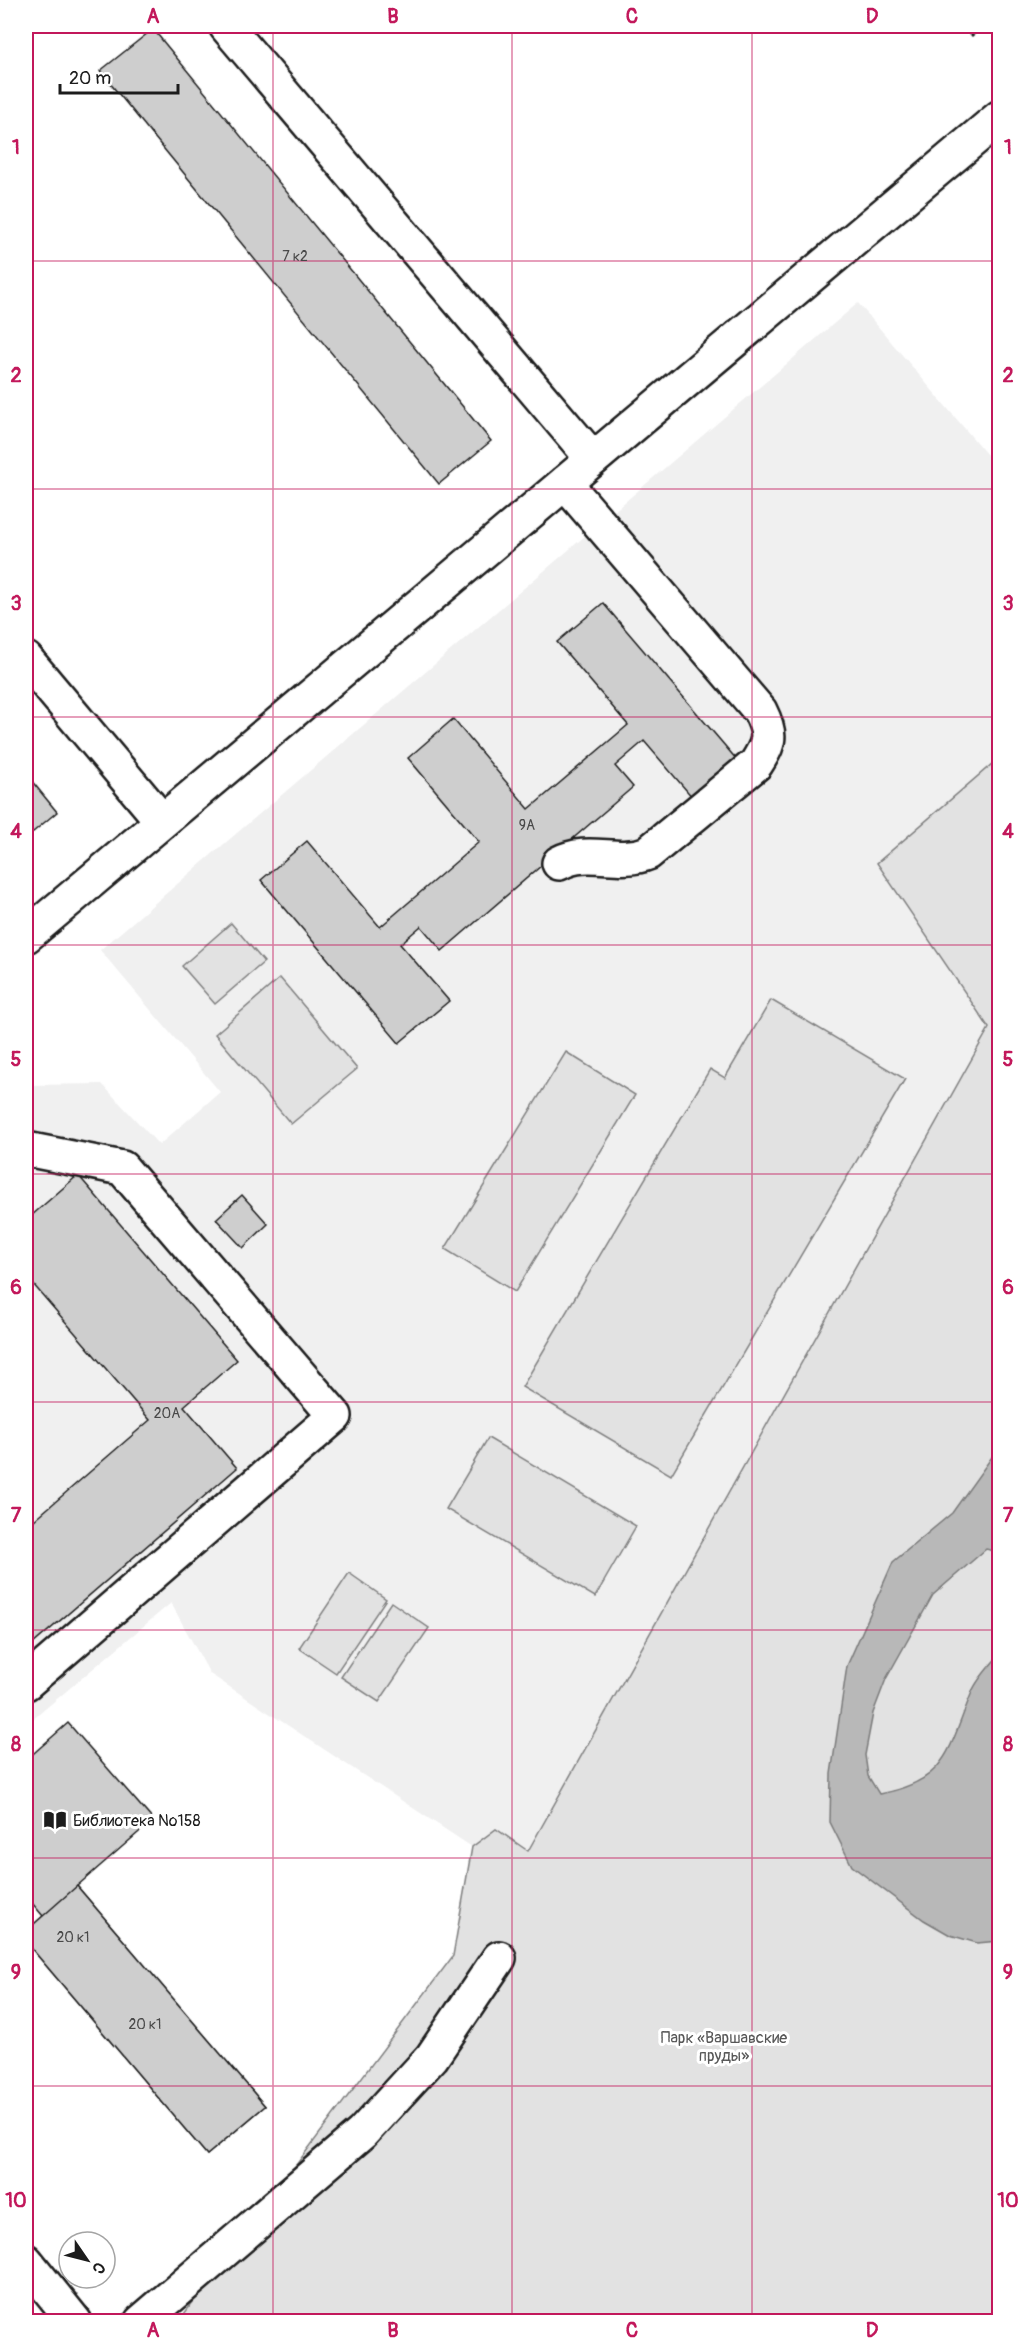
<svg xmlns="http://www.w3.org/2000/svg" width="1025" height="2347" viewBox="0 0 1025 2347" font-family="Pangolin,sans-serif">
	<rect width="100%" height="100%" fill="#fff"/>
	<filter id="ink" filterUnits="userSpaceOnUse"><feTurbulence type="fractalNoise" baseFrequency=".0167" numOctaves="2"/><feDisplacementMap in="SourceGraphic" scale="12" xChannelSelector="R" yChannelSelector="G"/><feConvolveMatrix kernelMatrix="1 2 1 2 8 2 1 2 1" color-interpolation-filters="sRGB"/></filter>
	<g filter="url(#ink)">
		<!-- built -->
		<polygon fill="#f0f0f0" points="858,303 999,469 999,758 877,863 989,1028 528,1851 496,1829 472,1847 210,1674 171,1603 26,1725 26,1085 102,1084 159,1145 220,1092 100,950"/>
		<!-- green -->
		<g fill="#e2e2e2" stroke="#7f7f7f" stroke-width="1.5">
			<polygon points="999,758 999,2321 178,2322 453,1956 472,1847 496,1829 528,1851 989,1028 877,863"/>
			<polygon points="231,923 264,962 215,1004 182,966"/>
			<polygon points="280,978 357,1069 291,1124 215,1034"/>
			<polygon points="771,1000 905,1079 671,1475 522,1387 710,1069 725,1078"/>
			<polygon points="566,1052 635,1095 515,1292 445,1249"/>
			<polygon points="488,1438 636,1526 595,1597 446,1509"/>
			<polygon points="349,1573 386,1599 336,1673 299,1648"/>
			<polygon points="391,1602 429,1628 379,1702 341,1677"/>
		</g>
		<!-- water -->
		<path fill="#b8b8b8" stroke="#7a7a7a" stroke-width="1.5" d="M999,1447V1552L986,1549L933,1595L886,1679L873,1713L865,1755L868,1776L879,1794C949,1781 948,1749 972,1692C977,1679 990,1666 999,1655V1941L977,1943L950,1935L924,1920L852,1866L830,1822L831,1774L847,1666L893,1562L952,1513Z"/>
		<!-- building -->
		<g fill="#cecece" stroke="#1c1c1c" stroke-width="1.5">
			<polygon points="963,26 984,26 972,36"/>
			<polygon points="153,29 491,441 439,484 100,71"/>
			<polygon points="603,603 737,760 693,798 644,741 615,766 633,787 442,951 421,926 400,944 449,1001 399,1043 261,880 307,841 380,927 479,842 408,758 453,719 529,809 628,725 557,642"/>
			<polygon points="26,774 57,812 26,838"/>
			<polygon points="78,1175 237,1360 184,1406 237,1468 26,1650 26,1527 150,1420 26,1276 26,1210 31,1216"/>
			<polygon points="242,1195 268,1224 243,1248 216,1219"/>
			<polygon points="68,1723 153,1820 77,1886 265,2106 207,2155 26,1942 26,1931 43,1916 26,1896 26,1760"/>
			<polygon points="77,1886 265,2106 207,2155 26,1942 26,1931"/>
		</g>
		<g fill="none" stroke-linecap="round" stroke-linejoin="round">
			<!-- minor casing -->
			<g stroke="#1c1c1c" stroke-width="38">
				<g id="minor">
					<polyline points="226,26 593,459"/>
					<polyline points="26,659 162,821"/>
					<path d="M559,863C588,847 619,865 648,853L756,764C770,742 772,735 760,711L565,483"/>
					<polyline points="26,936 1000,117"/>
					<polyline points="26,1149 122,1168 335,1416 26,1683"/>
					<polyline points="141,2322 362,2133 432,2057 499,1958"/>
				</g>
			</g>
			<!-- major casing -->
			<g stroke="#1c1c1c" stroke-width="38">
				<polyline id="major" points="26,2261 75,2322"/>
			</g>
			<!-- minor -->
			<use href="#minor" stroke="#fff" stroke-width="33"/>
			<!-- major -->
			<use href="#major" stroke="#fff" stroke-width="33"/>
		</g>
	</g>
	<!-- grid -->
	<path fill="none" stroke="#c2185b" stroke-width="1.5" stroke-opacity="0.55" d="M273,26V2322M512,26V2322M752,26V2322M26,261H1000M26,489H1000M26,717H1000M26,945H1000M26,1174H1000M26,1402H1000M26,1630H1000M26,1858H1000M26,2086H1000"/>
	<!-- icons -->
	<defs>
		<g id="library-bare" transform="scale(1.8)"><path d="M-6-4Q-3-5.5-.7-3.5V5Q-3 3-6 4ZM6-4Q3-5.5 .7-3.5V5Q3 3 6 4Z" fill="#1c1c1c" stroke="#fff" stroke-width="2.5" paint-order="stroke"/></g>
	</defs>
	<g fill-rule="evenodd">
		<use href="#library-bare" x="55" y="1820"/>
	</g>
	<g text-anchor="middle" stroke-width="6" stroke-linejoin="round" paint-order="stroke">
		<!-- number labels -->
		<g font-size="14" fill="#484848">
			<text x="295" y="261">7 к2</text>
			<text x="527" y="830">9А</text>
			<text x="167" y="1418">20А</text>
			<text x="73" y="1942">20 к1</text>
			<text x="145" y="2029">20 к1</text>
		</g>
		<!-- poi labels -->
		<g font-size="16" fill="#1c1c1c" stroke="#fff" text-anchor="start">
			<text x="73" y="1826">Библиотека №158</text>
		</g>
		<!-- park labels -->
		<g font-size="16" fill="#575757" stroke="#fff">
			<text x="724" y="2043">Парк «Варшавские<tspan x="724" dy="18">пруды»</tspan></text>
		</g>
	</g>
	<!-- margin -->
	<rect width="1025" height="2347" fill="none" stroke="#fff" stroke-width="66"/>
	<!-- north arrow -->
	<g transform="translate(87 2260) rotate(125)"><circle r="28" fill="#ffffff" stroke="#a4a4a4" stroke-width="1.5"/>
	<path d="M0-4.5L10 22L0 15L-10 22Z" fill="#1c1c1c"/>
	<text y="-9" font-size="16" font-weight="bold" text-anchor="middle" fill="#1c1c1c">С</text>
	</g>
	<!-- scale -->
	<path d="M60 84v9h118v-9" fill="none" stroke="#1c1c1c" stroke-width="3"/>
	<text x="69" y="84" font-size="18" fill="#1c1c1c" stroke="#ffffff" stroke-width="4.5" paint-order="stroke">20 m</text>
	<rect x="33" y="33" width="959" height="2281" fill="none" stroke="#c2185b" stroke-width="2"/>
	<g font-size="20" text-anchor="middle" font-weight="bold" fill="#c2185b">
		<text x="153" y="23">A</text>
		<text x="393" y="23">B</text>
		<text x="632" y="23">C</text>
		<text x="872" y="23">D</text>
		<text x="16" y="154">1</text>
		<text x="1008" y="154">1</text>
		<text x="16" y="382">2</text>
		<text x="1008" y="382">2</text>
		<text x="16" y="610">3</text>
		<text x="1008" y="610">3</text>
		<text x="16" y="838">4</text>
		<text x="1008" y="838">4</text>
		<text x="16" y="1066">5</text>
		<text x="1008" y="1066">5</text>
		<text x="16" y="1294">6</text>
		<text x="1008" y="1294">6</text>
		<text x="16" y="1522">7</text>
		<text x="1008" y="1522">7</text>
		<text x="16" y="1751">8</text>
		<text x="1008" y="1751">8</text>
		<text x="16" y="1979">9</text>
		<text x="1008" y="1979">9</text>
		<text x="16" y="2207">10</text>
		<text x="1008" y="2207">10</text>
		<text x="153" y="2337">A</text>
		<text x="393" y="2337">B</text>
		<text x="632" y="2337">C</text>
		<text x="872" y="2337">D</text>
	</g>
</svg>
